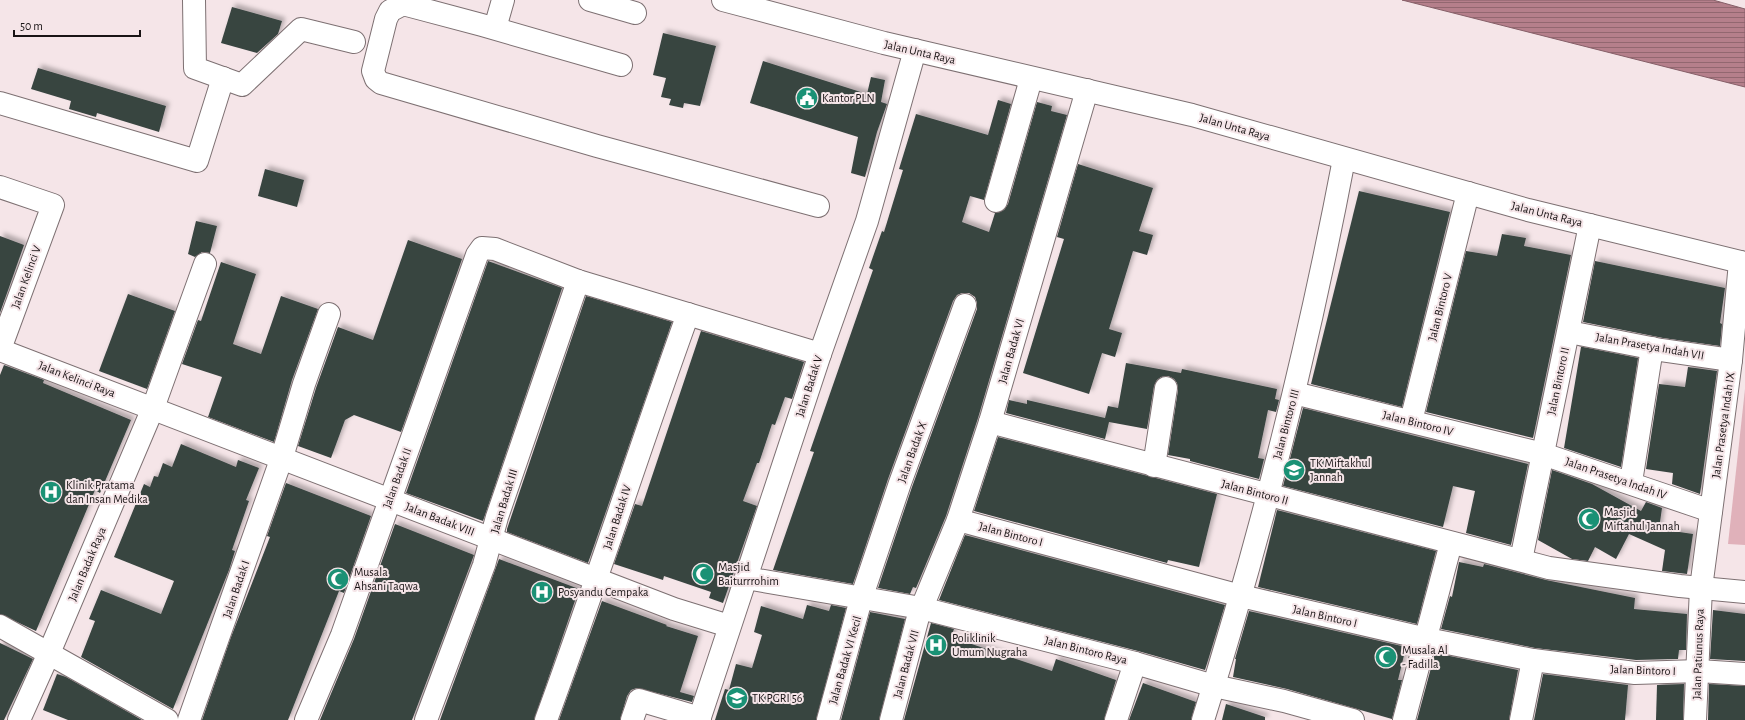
<svg xmlns="http://www.w3.org/2000/svg" width="1745" height="720" viewBox="0 0 1745 720" font-family="'Alegreya Sans',sans-serif">
	<defs>
		<pattern id="water-rules" width="6" height="5" patternUnits="userSpaceOnUse"><rect width="6" height="5" fill="#b57f8b"/><path d="M0 2.5h6" fill="none" stroke="#926770"/></pattern>
		<filter id="shadow"><feDropShadow dx="3.5" dy="-3.5" stdDeviation="2" flood-color="#0004"/></filter>
	</defs>
	<rect width="100%" height="100%" fill="#f5e5e8"/>
	<!-- green -->
	<polygon fill="#e0b1ba" points="1745,389 1745,545 1728,544"/>
	<!-- water -->
	<polygon fill="url(#water-rules)" stroke="#865f68" points="1402,0 1713,0 1745,9 1745,87"/>
	<!-- building -->
	<g fill="#384440" filter="url(#shadow)">
		<polygon points="232,7 282,21 278,34 257,53 221,43"/>
		<polygon points="663,33 716,46 700,106 684,103 683,108 669,105 671,99 661,97 666,78 653,75"/>
		<polygon points="763,61 867,94 871,77 885,80 881,102 887,104 877,132 865,177 851,173 858,137 750,103"/>
		<polygon points="38,68 166,106 159,132 97,113 96,117 69,109 71,101 31,89"/>
		<polygon points="998,100 1011,104 984,200 970,196 962,222 989,232 995,213 1004,210 1008,204 1037,102 1052,106 1051,111 1067,115 978,418 946,516 916,588 913,587 910,594 878,588 912,487 977,309 977,303 975,297 969,293 962,293 957,295 953,301 888,479 853,584 773,570 814,452 810,451 873,270 869,268 882,231 884,232 903,170 899,169 916,114 988,135"/>
		<polygon points="1078,164 1153,188 1139,231 1153,235 1147,255 1133,251 1109,329 1122,333 1115,357 1102,353 1089,394 1023,373 1064,239 1057,237"/>
		<polygon points="265,169 304,180 297,207 258,196"/>
		<polygon points="1359,191 1450,212 1402,407 1311,384"/>
		<polygon points="196,221 217,226 210,253 202,252 195,257 188,254"/>
		<polygon points="1502,234 1526,238 1524,246 1571,255 1533,438 1426,412 1466,251 1497,256"/>
		<polygon points="0,236 24,245 0,313"/>
		<polygon points="408,240 462,259 401,432 354,415 345,420 331,458 298,446 316,388 338,327 373,340"/>
		<polygon points="488,261 562,288 483,521 406,493"/>
		<polygon points="1595,261 1725,288 1720,323 1722,324 1720,346 1663,338 1583,322"/>
		<polygon points="221,262 256,274 233,344 261,354 281,296 318,309 292,380 274,442 208,417 222,377 182,364 198,320 201,321"/>
		<polygon points="128,294 175,311 147,389 99,371"/>
		<polygon points="586,296 672,322 588,563 507,532 507,529"/>
		<polygon points="701,331 804,362 792,399 785,397 775,425 772,424 759,463 757,463 743,501 757,506 723,603 709,598 711,592 664,576 663,580 614,564 635,504 642,506"/>
		<polygon points="1578,346 1638,358 1621,467 1564,448 1581,347"/>
		<polygon points="1126,363 1181,373 1182,369 1277,389 1275,399 1279,400 1276,412 1268,410 1258,458 1264,459 1259,479 1190,461 1190,459 1168,455 1178,390 1177,383 1174,379 1168,376 1161,377 1157,380 1154,386 1147,429 1109,422 1105,439 1006,413 1009,400 1027,404 1027,400 1105,418 1108,406 1118,408"/>
		<polygon points="4,365 44,380 43,383 131,420 100,493 95,490 36,631 0,614 0,375"/>
		<polygon points="1688,367 1717,371 1700,494 1672,484 1673,473 1646,469 1659,384 1685,387"/>
		<polygon points="1303,408 1528,464 1511,545 1466,533 1475,491 1453,486 1443,527 1283,486"/>
		<polygon points="998,437 1217,494 1199,567 1168,560 1167,563 974,511"/>
		<polygon points="181,444 236,467 238,460 259,468 246,500 249,501 232,550 235,551 229,570 173,709 81,657 95,621 89,619 101,590 161,614 174,581 114,557 144,484 150,487 154,476 158,477 163,463 172,467"/>
		<polygon points="1552,470 1592,484 1641,511 1646,502 1662,508 1659,529 1693,534 1687,574 1662,571 1665,550 1629,534 1616,559 1595,547 1588,561 1572,559 1538,540"/>
		<polygon points="286,483 371,516 344,593 339,591 288,720 202,720 231,637 270,537 267,536"/>
		<polygon points="1277,510 1436,551 1417,624 1258,587"/>
		<polygon points="395,524 474,555 445,633 412,720 320,720 354,639"/>
		<polygon points="965,535 1225,605 1205,670 1138,651 939,600"/>
		<polygon points="499,559 579,589 534,720 440,720"/>
		<polygon points="1459,562 1483,567 1484,564 1546,580 1635,598 1634,609 1687,614 1686,650 1679,650 1678,659 1636,660 1535,648 1441,629 1450,596 1452,597"/>
		<polygon points="602,601 667,625 666,626 698,636 680,692 694,696 692,702 637,688 631,690 627,696 620,720 559,720"/>
		<polygon points="807,605 829,611 831,605 846,608 816,720 715,720 725,689 729,690 736,664 752,668 762,635 754,632 761,606 803,619"/>
		<polygon points="1713,610 1745,614 1745,661 1710,659"/>
		<polygon points="1249,611 1406,647 1398,680 1402,680 1392,719 1287,689 1233,677 1236,659 1235,659"/>
		<polygon points="870,612 905,619 879,720 841,720"/>
		<polygon points="931,623 954,629 951,637 1052,671 1056,659 1116,680 1104,720 904,720"/>
		<polygon points="0,643 33,659 4,720 0,720"/>
		<polygon points="1435,653 1518,670 1509,720 1417,720"/>
		<polygon points="57,674 66,677 142,720 68,720 43,710"/>
		<polygon points="1543,674 1628,685 1625,720 1534,720"/>
		<polygon points="1143,683 1196,702 1191,720 1129,720"/>
		<polygon points="1684,684 1683,720 1656,720 1657,685"/>
		<polygon points="1709,684 1745,686 1745,720 1708,720"/>
		<polygon points="1226,704 1265,717 1265,720 1222,720"/>
	</g>
	<g fill="none" stroke-linecap="round" stroke-linejoin="round">
		<!-- minor casing -->
		<g stroke="#7d7072" stroke-width="24">
			<g id="minor">
				<polyline points="194,0 195,68 242,85 301,29 354,42"/>
				<polyline points="590,0 635,13"/>
				<polyline points="723,0 884,43 1192,115 1528,210 1745,263"/>
				<polyline points="495,28 503,0"/>
				<polyline points="621,65 482,25 403,4 390,11 386,19 373,71 376,79 381,83 597,146 818,206"/>
				<polyline points="0,103 197,161 223,78"/>
				<polyline points="0,187 53,205 0,349"/>
				<polyline points="996,201 1031,79"/>
				<polyline points="1569,332 1661,350 1731,360"/>
				<polyline points="0,350 674,609 729,626"/>
				<polyline points="1294,393 1543,454 1711,511"/>
				<polyline points="1411,421 1468,193"/>
				<polyline points="990,422 1549,568 1680,586 1745,592"/>
				<polyline points="1154,466 1166,388"/>
				<polyline points="1631,482 1652,348"/>
				<polyline points="958,520 1241,596 1427,639 1533,660 1635,673 1699,671 1745,674"/>
				<polyline points="1521,560 1590,225"/>
				<polyline points="746,578 921,608 1135,663 1214,686 1284,701 1353,720"/>
				<polyline points="0,626 167,720"/>
				<polyline points="19,720 49,653 153,408 205,264"/>
				<polyline points="189,720 282,457 304,384 329,314"/>
				<polyline points="306,720 342,635 477,255 482,248 495,249 578,281 820,354"/>
				<polyline points="426,720 484,565 497,517 578,281"/>
				<path d="M546,720C596,585 639,449 688,314"/>
				<polyline points="632,720 639,700 700,718"/>
				<polyline points="699,720 820,354 867,221 915,50"/>
				<polyline points="828,720 861,599 900,483 965,305"/>
				<polyline points="891,720 918,617 958,520 990,422 1087,90"/>
				<polyline points="1116,720 1135,663"/>
				<path d="M1203,720C1261,536 1308,348 1344,159"/>
				<polyline points="1404,720 1451,543"/>
				<polyline points="1521,720 1533,660"/>
				<polyline points="1695,720 1701,588 1731,360 1740,262"/>
			</g>
		</g>
		<!-- minor -->
		<use href="#minor" stroke="#fff" stroke-width="22"/>
	</g>
	<!-- icons -->
	<defs>
		<g id="civic-disc" transform="scale(1.15)"><circle r="9.5" fill="#1a9175" stroke="#f5e5e8"/><path d="M-.6-6.5H3V-4.5H.6V-3L4-1V1h2V6H-6V1h2V-1L-.6-3ZM-1.2 2.5V6h2.4V2.5Z" fill="#fff"/></g>
		<g id="school-disc" transform="scale(1.15)"><circle r="9.5" fill="#1a9175" stroke="#f5e5e8"/><path d="M0-5L7-2L0 1L-7-2ZM-4 1L0 2.5L4 1V4Q0 6-4 4Z" fill="#fff"/></g>
		<g id="hospital-disc" transform="scale(1.15)"><circle r="9.5" fill="#1a9175" stroke="#f5e5e8"/><path d="M-5-5h3v3.5h4V-5h3V5h-3V1.5h-4V5h-3Z" fill="#fff"/></g>
		<g id="mosque-disc" transform="scale(1.15)"><circle r="9.5" fill="#1a9175" stroke="#f5e5e8"/><path d="M3.5-4.9A6 6 0 1 0 3.5 4.9A5 5 0 1 1 3.5-4.9Z" fill="#fff"/></g>
	</defs>
	<g fill-rule="evenodd">
		<use href="#civic-disc" x="807" y="98"/>
		<use href="#school-disc" x="1294" y="470"/>
		<use href="#hospital-disc" x="51" y="492"/>
		<use href="#mosque-disc" x="1589" y="519"/>
		<use href="#mosque-disc" x="703" y="574"/>
		<use href="#mosque-disc" x="338" y="579"/>
		<use href="#hospital-disc" x="542" y="592"/>
		<use href="#hospital-disc" x="936" y="645"/>
		<use href="#mosque-disc" x="1386" y="657"/>
		<use href="#school-disc" x="737" y="698"/>
	</g>
	<g text-anchor="middle" stroke-width="4" stroke-linejoin="round" paint-order="stroke">
		<!-- street labels -->
		<g font-size="12" fill="#191415" stroke="#f5e5e8">
			<text transform="translate(920 52) rotate(13)" y="4">Jalan Unta Raya</text>
			<text transform="translate(1235 127) rotate(16)" y="4">Jalan Unta Raya</text>
			<text transform="translate(1547 214) rotate(14)" y="4">Jalan Unta Raya</text>
			<text transform="translate(26 277) rotate(-70)" y="4">Jalan Kelinci V</text>
			<text transform="translate(1440 307) rotate(-76)" y="4">Jalan Bintoro V</text>
			<text transform="translate(1650 346) rotate(10)" y="4">Jalan Prasetya Indah VII</text>
			<text transform="translate(1011 351) rotate(-74)" y="4">Jalan Badak VI</text>
			<text transform="translate(77 379) rotate(21)" y="4">Jalan Kelinci Raya</text>
			<text transform="translate(1558 381) rotate(-78)" y="4">Jalan Bintoro II</text>
			<text transform="translate(809 386) rotate(-72)" y="4">Jalan Badak V</text>
			<text transform="translate(1418 423) rotate(14)" y="4">Jalan Bintoro IV</text>
			<text transform="translate(1286 424) rotate(-75)" y="4">Jalan Bintoro III</text>
			<text transform="translate(1723 425) rotate(-82)" y="4">Jalan Prasetya Indah IX</text>
			<text transform="translate(912 452) rotate(-70)" y="4">Jalan Badak X</text>
			<text transform="translate(397 478) rotate(-70)" y="4">Jalan Badak II</text>
			<text transform="translate(1616 478) rotate(19)" y="4">Jalan Prasetya Indah IV</text>
			<text transform="translate(1255 492) rotate(15)" y="4">Jalan Bintoro II</text>
			<text transform="translate(504 501) rotate(-73)" y="4">Jalan Badak III</text>
			<text transform="translate(617 517) rotate(-72)" y="4">Jalan Badak IV</text>
			<text transform="translate(440 519) rotate(21)" y="4">Jalan Badak VIII</text>
			<text transform="translate(1011 534) rotate(15)" y="4">Jalan Bintoro I</text>
			<text transform="translate(87 564) rotate(-67)" y="4">Jalan Badak Raya</text>
			<text transform="translate(236 589) rotate(-71)" y="4">Jalan Badak I</text>
			<text transform="translate(1325 616) rotate(13)" y="4">Jalan Bintoro I</text>
			<text transform="translate(1086 650) rotate(14)" y="4">Jalan Bintoro Raya</text>
			<text transform="translate(1698 654) rotate(-88)" y="4">Jalan Patiunus Raya</text>
			<text transform="translate(845 660) rotate(-74)" y="4">Jalan Badak VI Kecil</text>
			<text transform="translate(906 664) rotate(-75)" y="4">Jalan Badak VII</text>
			<text transform="translate(1643 670) rotate(2)" y="4">Jalan Bintoro I</text>
		</g>
		<!-- poi labels -->
		<g font-size="12" fill="#191415" stroke="#f5e5e8" text-anchor="start">
			<text x="822" y="102">Kantor PLN</text>
			<text x="1310" y="467">TK Miftakhul<tspan x="1310" dy="14">Jannah</tspan></text>
			<text x="66" y="489">Klinik Pratama<tspan x="66" dy="14">dan Insan Medika</tspan></text>
			<text x="1604" y="516">Masjid<tspan x="1604" dy="14">Miftahul Jannah</tspan></text>
			<text x="718" y="571">Masjid<tspan x="718" dy="14">Baiturrrohim</tspan></text>
			<text x="354" y="576">Musala<tspan x="354" dy="14">Ahsani Taqwa</tspan></text>
			<text x="558" y="596">Posyandu Cempaka</text>
			<text x="952" y="642">Poliklinik<tspan x="952" dy="14">Umum Nugraha</tspan></text>
			<text x="1402" y="654">Musala Al<tspan x="1402" dy="14">- Fadilla</tspan></text>
			<text x="752" y="702">TK PGRI 56</text>
		</g>
	</g>
	<!-- scale -->
	<path d="M14 30v6h126v-6" fill="none" stroke="#191415" stroke-width="2"/>
	<text x="20" y="30" font-size="12" fill="#191415" stroke="#f5e5e8" stroke-width="3" paint-order="stroke">50 m</text>
</svg>
